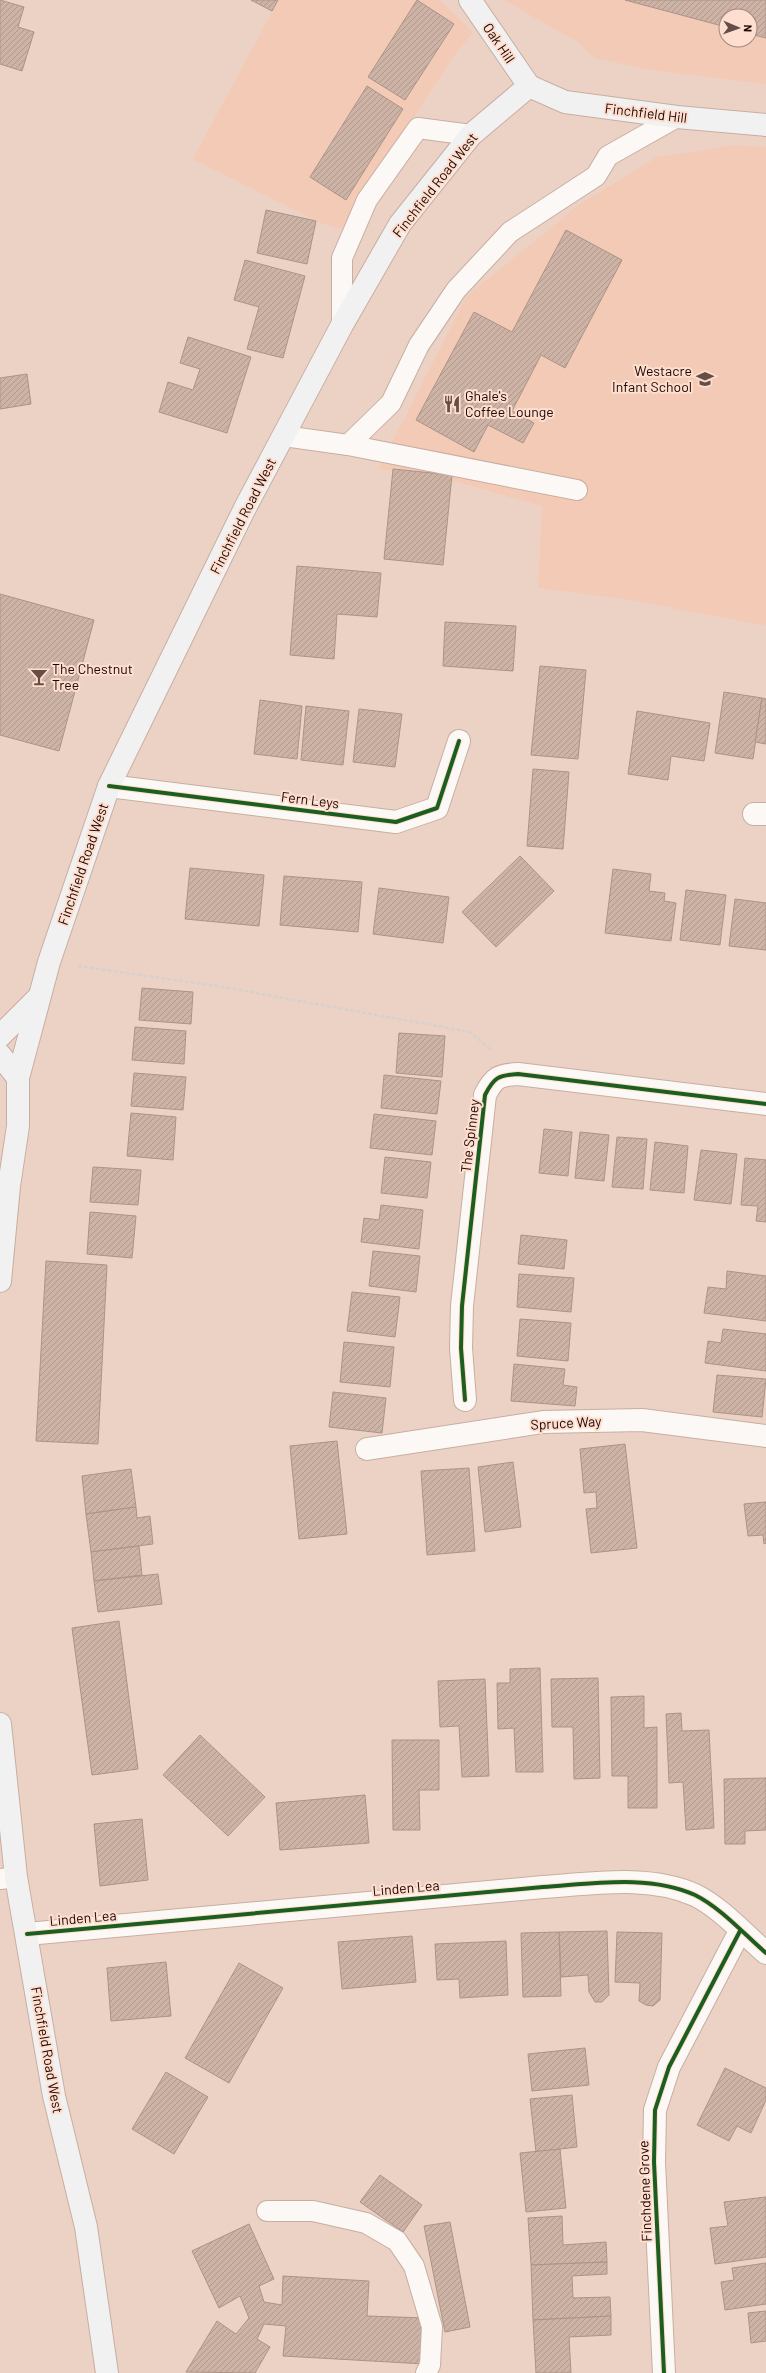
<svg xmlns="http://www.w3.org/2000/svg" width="766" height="2373" viewBox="0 0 766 2373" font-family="Barlow,sans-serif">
	<defs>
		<pattern id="building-hatch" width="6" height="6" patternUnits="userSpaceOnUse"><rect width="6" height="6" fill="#cdb3a6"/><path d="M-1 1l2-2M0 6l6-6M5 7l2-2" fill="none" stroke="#b0988d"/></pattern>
	</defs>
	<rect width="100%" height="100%" fill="#ecd2c5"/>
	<!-- built -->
	<g fill="#f2cab6" fill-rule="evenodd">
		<polygon points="278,0 440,0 473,32 451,60 341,229 316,221 193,159"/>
		<path d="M504,0H766V84L650,70L595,58L577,42ZM726,16H750V40H726Z"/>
		<polygon points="735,145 766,147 766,626 631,600 538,588 542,506 436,476 378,469 467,296 580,204 657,157"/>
	</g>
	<!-- building -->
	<g fill="url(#building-hatch)" stroke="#ac9386">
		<polygon points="0,0 24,7 18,27 34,32 22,71 0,64"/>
		<polygon points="251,0 278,0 272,11"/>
		<polygon points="417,0 454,24 405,100 368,77"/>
		<polygon points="625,0 766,0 766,38 750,34 750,16 726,16 726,27"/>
		<polygon points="367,86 403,109 346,200 310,177"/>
		<polygon points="266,210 316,221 307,264 257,253"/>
		<polygon points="566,230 622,260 565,368 541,355 512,411 534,423 523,443 488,425 474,452 416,420 474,312 512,332"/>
		<polygon points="245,260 305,276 283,358 247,349 259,307 234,300"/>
		<polygon points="188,337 251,357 227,433 159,412 168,382 193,390 200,369 180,363"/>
		<polygon points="27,374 31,404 0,409 0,378"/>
		<polygon points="393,469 452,475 443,565 384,559"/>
		<polygon points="297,566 381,573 377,617 337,614 334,659 290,655"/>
		<polygon points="0,594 94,620 59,751 0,735"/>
		<polygon points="445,622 516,626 513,671 443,666"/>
		<polygon points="540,666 586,670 578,759 531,755"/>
		<polygon points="724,692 762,698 753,759 715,753"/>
		<polygon points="762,698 766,699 766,744 755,742"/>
		<polygon points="260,700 302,706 297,759 254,754"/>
		<polygon points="306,706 349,711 343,765 301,760"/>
		<polygon points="359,709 402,714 395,767 353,762"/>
		<polygon points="637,711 710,723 704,761 671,756 668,780 628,774"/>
		<polygon points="533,769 569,772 563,849 527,846"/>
		<polygon points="520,856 554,891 496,947 462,912"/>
		<polygon points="190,868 264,875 259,926 185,919"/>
		<polygon points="613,869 651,874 649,891 665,893 664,901 676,903 671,941 605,933"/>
		<polygon points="284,876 362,882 358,932 280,925"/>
		<polygon points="379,888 449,897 443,943 373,934"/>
		<polygon points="686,890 726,895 720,945 680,940"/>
		<polygon points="735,899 766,903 766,950 729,946"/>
		<polygon points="142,988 193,992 191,1024 139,1020"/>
		<polygon points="135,1027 186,1031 184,1064 132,1060"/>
		<polygon points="399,1033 445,1036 442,1077 396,1073"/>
		<polygon points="134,1073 186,1077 183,1110 131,1106"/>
		<polygon points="384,1075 441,1081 437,1114 381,1108"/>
		<polygon points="131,1113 176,1117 173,1160 127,1156"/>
		<polygon points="374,1114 436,1121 432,1155 370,1148"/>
		<polygon points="544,1129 572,1132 568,1176 539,1173"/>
		<polygon points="580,1132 609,1135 604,1181 575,1178"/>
		<polygon points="617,1137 647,1139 643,1189 612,1187"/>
		<polygon points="655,1142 688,1146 684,1193 650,1190"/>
		<polygon points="701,1150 737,1154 731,1204 694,1200"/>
		<polygon points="385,1157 431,1162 427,1198 381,1193"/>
		<polygon points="745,1158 766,1160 766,1222 756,1221 758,1206 741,1205"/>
		<polygon points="93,1167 141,1170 138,1205 90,1202"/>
		<polygon points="381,1205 423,1210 419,1249 361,1242 364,1218 379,1220"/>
		<polygon points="90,1212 136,1216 132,1258 87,1254"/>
		<polygon points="521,1235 567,1240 564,1269 518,1264"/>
		<polygon points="373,1251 420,1256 416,1292 369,1286"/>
		<polygon points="46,1261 107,1265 98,1444 36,1441"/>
		<polygon points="727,1271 766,1276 766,1321 704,1313 708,1287 726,1289"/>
		<polygon points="519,1274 574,1278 571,1312 517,1307"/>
		<polygon points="352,1292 400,1297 395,1337 347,1331"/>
		<polygon points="520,1319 571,1323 568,1361 517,1356"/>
		<polygon points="723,1329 766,1334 766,1371 705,1363 708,1341 721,1343"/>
		<polygon points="344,1342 394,1347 390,1387 340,1382"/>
		<polygon points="514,1364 565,1369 563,1385 577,1387 575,1406 511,1401"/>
		<polygon points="717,1375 766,1379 762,1417 713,1412"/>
		<polygon points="333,1392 386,1398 382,1433 329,1427"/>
		<polygon points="337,1441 347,1534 299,1539 290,1446"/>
		<polygon points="625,1444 637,1548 591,1553 586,1509 597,1508 596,1492 584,1493 580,1449"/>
		<polygon points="513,1462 521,1527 485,1532 478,1467"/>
		<polygon points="469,1468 475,1551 427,1555 421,1471"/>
		<polygon points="131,1469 136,1507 86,1514 82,1476"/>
		<polygon points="766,1502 766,1543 764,1544 763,1535 748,1536 744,1504"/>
		<polygon points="136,1507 137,1518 150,1516 153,1544 91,1552 86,1514"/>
		<polygon points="139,1546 142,1575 94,1581 91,1552"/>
		<polygon points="158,1574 162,1604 98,1612 94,1581"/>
		<polygon points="119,1621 138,1769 92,1775 72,1628"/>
		<polygon points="540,1668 543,1772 516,1772 514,1728 498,1729 497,1683 510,1683 510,1669"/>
		<polygon points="598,1678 600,1778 574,1779 573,1727 552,1727 551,1679"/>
		<polygon points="485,1679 489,1776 462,1777 459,1726 440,1727 438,1681"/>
		<polygon points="644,1696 644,1728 657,1727 657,1808 628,1808 628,1776 612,1776 611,1697"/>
		<polygon points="681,1713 682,1731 709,1730 714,1828 686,1830 683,1782 669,1783 666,1714"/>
		<polygon points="200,1735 265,1797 228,1836 163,1775"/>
		<polygon points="392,1740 439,1740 439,1790 419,1790 420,1830 393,1830"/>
		<polygon points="766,1778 766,1830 745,1831 745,1844 725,1844 724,1779"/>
		<polygon points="365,1795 369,1843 280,1850 276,1803"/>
		<polygon points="142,1819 148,1880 100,1886 94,1824"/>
		<polygon points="607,1931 609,1995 602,2002 595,2002 589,1992 588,1975 561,1977 559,1932"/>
		<polygon points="559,1932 561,1996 523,1997 521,1933"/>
		<polygon points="617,1932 662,1933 660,2000 653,2006 646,2005 639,2001 640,1983 615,1982"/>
		<polygon points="412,1936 416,1982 342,1989 338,1942"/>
		<polygon points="506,1941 508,1995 460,1998 459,1979 437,1980 435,1944"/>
		<polygon points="166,1962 171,2016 111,2021 107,1968"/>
		<polygon points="239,1963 283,1988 229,2083 185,2058"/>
		<polygon points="585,2048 589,2085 532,2091 528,2054"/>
		<polygon points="725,2068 766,2088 766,2100 751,2133 737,2126 729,2141 697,2125"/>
		<polygon points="166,2072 208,2097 174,2154 132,2129"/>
		<polygon points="572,2095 577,2147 536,2152 530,2099"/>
		<polygon points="560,2149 566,2208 526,2212 520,2153"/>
		<polygon points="380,2175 422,2205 403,2232 360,2202"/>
		<polygon points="766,2197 766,2257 715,2264 710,2228 728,2226 724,2202"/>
		<polygon points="562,2216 563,2245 606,2242 607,2262 531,2265 528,2218"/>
		<polygon points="450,2222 470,2327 445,2332 424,2226"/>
		<polygon points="249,2224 274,2279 259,2286 264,2302 282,2305 283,2276 369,2281 367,2316 427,2318 425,2364 283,2356 286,2326 264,2324 257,2339 270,2347 255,2373 186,2372 217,2321 236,2334 249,2318 240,2296 219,2308 192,2251"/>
		<polygon points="607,2262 607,2274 572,2276 573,2298 610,2297 611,2316 533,2320 531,2265"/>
		<polygon points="766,2263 766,2304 725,2310 721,2282 734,2280 732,2268"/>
		<polygon points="766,2311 766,2341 751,2343 748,2313"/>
		<polygon points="611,2316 611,2335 569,2337 571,2373 536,2373 533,2320"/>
	</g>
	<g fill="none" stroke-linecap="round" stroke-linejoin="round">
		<!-- lane casing -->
		<g stroke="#c8aea1" stroke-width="22">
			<g id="lane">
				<polyline points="342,325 342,258 367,200 418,128 471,135"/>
				<polyline points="284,436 348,445 391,403 419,345 456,290 510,232 596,176 608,156 677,117"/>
				<polyline points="348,445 577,490"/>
				<polyline points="0,1879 16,1877"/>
				<polyline points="267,2211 313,2211 366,2223 397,2241 414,2266 432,2327 430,2365 426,2373"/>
			</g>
		</g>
		<!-- street casing -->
		<g stroke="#c8aea1" stroke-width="24">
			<g id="street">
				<polyline points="109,786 396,822 437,808 459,741"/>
				<polyline points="754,814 766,814"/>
				<path d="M465,1400L461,1348L462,1306L485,1095C494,1077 499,1075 518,1074L766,1104"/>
				<polyline points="367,1449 543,1422 642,1420 766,1436"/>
				<path d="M27,1934L543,1887C591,1884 649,1874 695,1895C721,1908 744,1934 766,1953"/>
				<polyline points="664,2373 654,2162 655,2110 669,2067 740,1931"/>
			</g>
		</g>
		<!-- secondary casing -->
		<g stroke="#c8aea1" stroke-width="24">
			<g id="secondary">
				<polyline points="470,0 529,86"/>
				<polyline points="529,86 565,102 677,117 766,125"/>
				<polyline points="0,1036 39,997"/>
				<polyline points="0,1055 18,1078"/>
				<polyline points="0,1281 9,1186 18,1126 18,1078 49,962 109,786 245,508 342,325 400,224 471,135 529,86"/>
				<polyline points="0,1724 16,1877 54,2096 86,2227 107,2373"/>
			</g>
		</g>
		<!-- path -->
		<polyline stroke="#d8d0cc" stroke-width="2.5" stroke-dasharray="4 2" stroke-linecap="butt" points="78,966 217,986 470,1032 491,1050"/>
		<!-- lane -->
		<use href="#lane" stroke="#fcf8f6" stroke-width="20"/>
		<!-- street -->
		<use href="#street" stroke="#fcf8f6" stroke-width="22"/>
		<!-- secondary -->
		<use href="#secondary" stroke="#f2f1f1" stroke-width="22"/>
		<!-- cycleway casing -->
		<g stroke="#fedece" stroke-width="6">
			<g id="cycleway">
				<polyline points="109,786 396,822 437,808 459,741"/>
				<path d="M465,1400L461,1348L462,1306L485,1095C494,1077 499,1075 518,1074L766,1104"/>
				<path d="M27,1934L543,1887C591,1884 649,1874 695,1895C721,1908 744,1934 766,1953"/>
				<polyline points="664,2373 654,2162 655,2110 669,2067 740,1931"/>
			</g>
		</g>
		<!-- cycleway -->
		<use href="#cycleway" stroke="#1b5e20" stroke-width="4"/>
	</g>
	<!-- icons -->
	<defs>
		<g id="school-bare" transform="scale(1.38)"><path d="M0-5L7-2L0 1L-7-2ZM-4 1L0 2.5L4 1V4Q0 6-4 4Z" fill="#664d45" stroke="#fedece" stroke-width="2.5" paint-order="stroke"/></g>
		<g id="restaurant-bare" transform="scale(1.38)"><path d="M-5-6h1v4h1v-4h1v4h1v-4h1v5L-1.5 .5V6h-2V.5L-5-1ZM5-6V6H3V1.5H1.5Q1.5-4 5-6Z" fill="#664d45" stroke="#fedece" stroke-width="2.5" paint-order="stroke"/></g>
		<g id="bar-bare" transform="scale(1.38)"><path d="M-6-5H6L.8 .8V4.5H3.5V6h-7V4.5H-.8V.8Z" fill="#664d45" stroke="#fedece" stroke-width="2.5" paint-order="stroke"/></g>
	</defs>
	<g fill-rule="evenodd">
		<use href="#school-bare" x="705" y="379"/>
		<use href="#restaurant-bare" x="452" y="404"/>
		<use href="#bar-bare" x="39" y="677"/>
	</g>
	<g text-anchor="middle" stroke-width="4" stroke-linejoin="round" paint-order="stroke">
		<!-- street labels -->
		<g font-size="14" fill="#1e0500" stroke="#fedece">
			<text transform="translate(499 43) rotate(56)" y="5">Oak Hill</text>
			<text transform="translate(646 113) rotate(7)" y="5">Finchfield Hill</text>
			<text transform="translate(435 185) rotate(-52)" y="5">Finchfield Road West</text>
			<text transform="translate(243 516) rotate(-63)" y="5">Finchfield Road West</text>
			<text transform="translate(310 800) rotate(7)" y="5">Fern Leys</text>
			<text transform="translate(83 864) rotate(-71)" y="5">Finchfield Road West</text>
			<text transform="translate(470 1136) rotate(-83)" y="5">The Spinney</text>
			<text transform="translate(566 1423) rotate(-3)" y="5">Spruce Way</text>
			<text transform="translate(406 1888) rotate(-5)" y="5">Linden Lea</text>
			<text transform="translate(83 1918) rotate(-5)" y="5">Linden Lea</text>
			<text transform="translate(47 2050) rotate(80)" y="5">Finchfield Road West</text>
			<text transform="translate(645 2191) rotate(-92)" y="5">Finchdene Grove</text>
		</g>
		<!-- poi labels -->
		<g font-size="14" fill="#1e0500" stroke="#fedece" text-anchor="start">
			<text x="692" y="376" text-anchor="end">Westacre<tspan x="692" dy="16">Infant School</tspan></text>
			<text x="465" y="401">Ghale's<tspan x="465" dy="16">Coffee Lounge</tspan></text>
			<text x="52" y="674">The Chestnut<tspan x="52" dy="16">Tree</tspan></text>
		</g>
	</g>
	<!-- north arrow -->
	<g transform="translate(738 28) rotate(92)"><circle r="19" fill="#fedece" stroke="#a4877c"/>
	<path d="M0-3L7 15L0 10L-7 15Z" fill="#664d45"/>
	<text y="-6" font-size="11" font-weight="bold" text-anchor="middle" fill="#1e0500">N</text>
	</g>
</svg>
